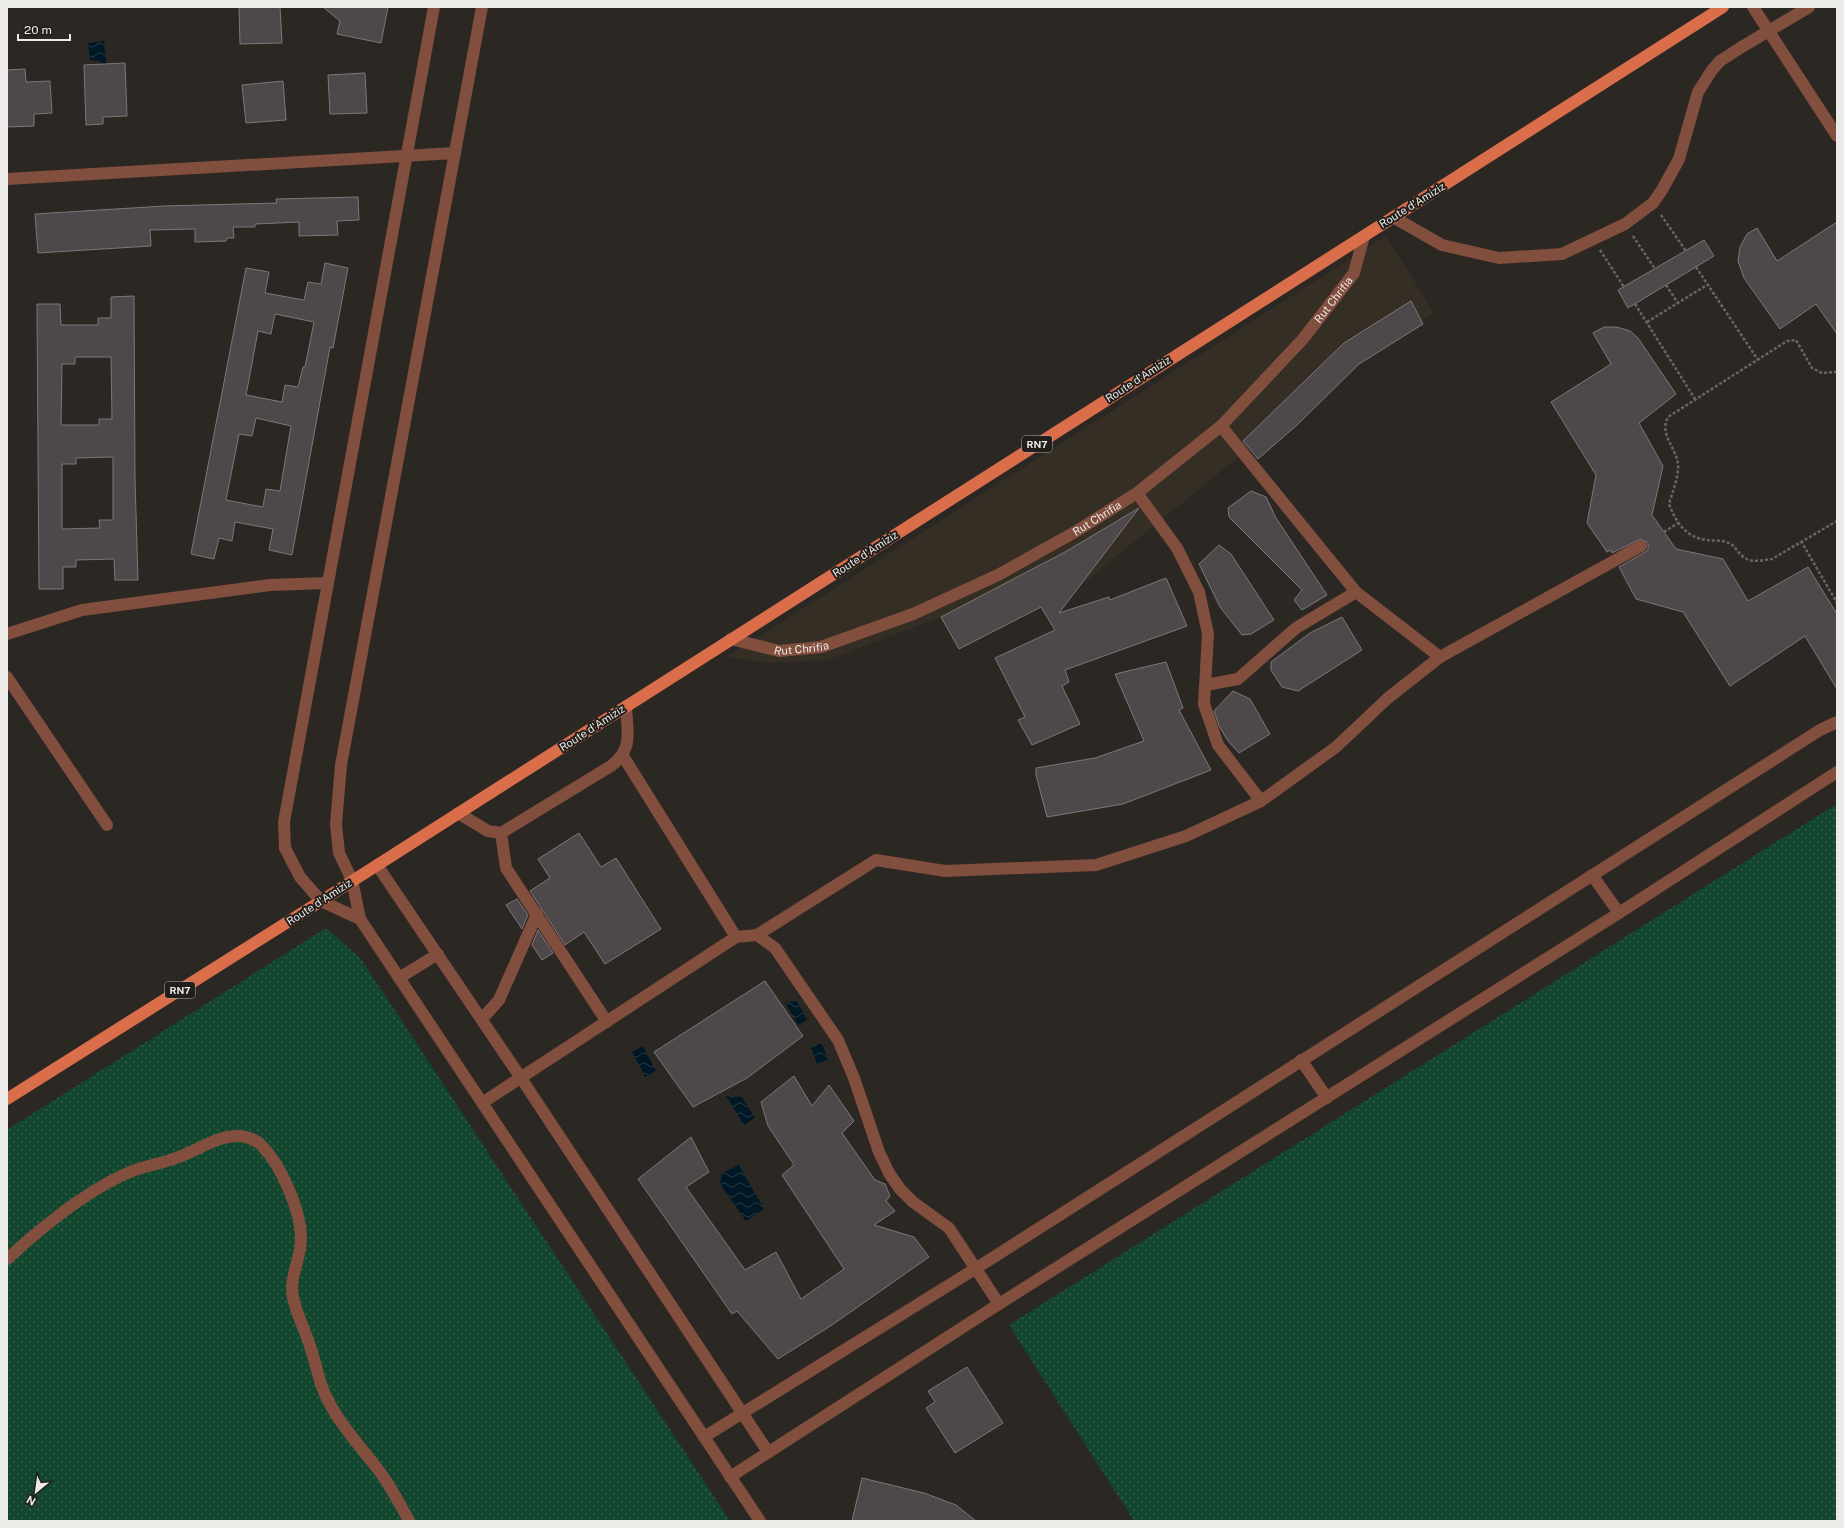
<svg xmlns="http://www.w3.org/2000/svg" width="1844" height="1528" viewBox="0 0 1844 1528" font-family="'Public Sans',sans-serif">
	<defs>
		<pattern id="grass-dots" width="8" height="8" patternUnits="userSpaceOnUse"><rect width="8" height="8" fill="#12462f"/><path d="M2 2h.1M6 6h.1" fill="none" stroke="#35614d" stroke-width="1.8" stroke-linecap="round"/></pattern>
		<pattern id="water-waves" width="16" height="10" patternUnits="userSpaceOnUse"><rect width="16" height="10" fill="#001825"/><path d="M0 5q4-4 8 0t8 0" fill="none" stroke="#263a45"/></pattern>
	</defs>
	<rect width="100%" height="100%" fill="#2b2824"/>
	<!-- built -->
	<polygon fill="#352e25" points="1386,236 1434,313 1365,354 1080,586 959,649 941,617 828,660 768,663 727,657"/>
	<!-- grass -->
	<g fill="url(#grass-dots)">
		<polygon points="1835,805 1837,807 1837,1521 1134,1521 1009,1325"/>
		<polygon points="326,928 361,959 730,1521 7,1521 7,1130"/>
	</g>
	<!-- water -->
	<g fill="url(#water-waves)">
		<polygon points="104,41 108,78 103,80 100,61 90,60 88,43"/>
		<polygon points="797,1001 807,1020 798,1025 785,1002"/>
		<polygon points="822,1043 828,1060 817,1064 811,1047"/>
		<polygon points="643,1046 656,1071 645,1077 632,1052"/>
		<polygon points="726,1096 742,1097 755,1118 744,1125"/>
		<polygon points="739,1165 764,1209 746,1221 720,1184 722,1173"/>
	</g>
	<!-- building -->
	<g fill="#4e484a" stroke="#7d7779" fill-rule="evenodd">
		<polygon points="239,7 280,7 282,43 240,44"/>
		<polygon points="323,7 388,7 381,43 337,34 340,21"/>
		<polygon points="125,63 127,116 103,117 103,124 86,125 84,65"/>
		<polygon points="25,69 26,82 50,81 52,113 34,114 34,126 7,127 7,70"/>
		<polygon points="365,73 367,113 330,114 328,75"/>
		<polygon points="283,81 286,120 246,123 242,85"/>
		<polygon points="358,197 359,220 337,221 338,235 299,236 299,222 255,224 255,227 233,227 234,238 227,238 226,241 195,242 195,229 150,230 151,246 38,253 35,214 164,206 277,203 276,199"/>
		<polygon points="1837,222 1837,334 1816,304 1780,329 1744,278 1738,261 1740,247 1747,234 1757,228 1777,261"/>
		<polygon points="1704,240 1714,256 1628,308 1618,290"/>
		<path d="M325,263L348,268L333,348L330,347L292,555L269,550L273,529L235,522L232,541L219,538L214,559L191,554L246,268L269,272L265,293L304,300L308,282L321,284ZM275,314L314,322L305,367H303L298,387L285,385L282,402L246,395L258,331L271,334ZM256,418L291,426L280,491L266,489L263,507L226,500L239,434L252,436Z"/>
		<path d="M134,296L135,479L138,580H115L114,559L76,560V567H63V589H39L37,304H60L61,325H98V318H111V297ZM75,357H111L112,419H99V425H61L62,364H75ZM113,457V520H99L100,528L62,529V464H76V458Z"/>
		<polygon points="1411,301 1423,324 1359,364 1297,425 1258,459 1243,441 1344,343"/>
		<polygon points="1604,327 1617,327 1630,331 1638,338 1676,394 1639,423 1663,466 1652,515 1676,549 1723,559 1748,601 1808,567 1837,614 1837,689 1805,636 1730,686 1683,612 1636,599 1619,567 1645,552 1648,550 1648,543 1641,539 1612,553 1611,550 1607,552 1587,523 1596,475 1551,402 1611,364 1593,333"/>
		<polygon points="1251,491 1266,497 1276,518 1327,595 1302,610 1294,600 1302,590 1229,517 1228,508"/>
		<polygon points="1139,508 1059,613 1109,597 1110,600 1166,578 1187,626 1065,670 1069,682 1062,686 1080,724 1032,745 1018,720 1025,717 995,658 1055,630 1041,607 959,649 941,617 1065,552"/>
		<polygon points="1219,545 1231,554 1274,620 1251,634 1242,635 1220,607 1199,564"/>
		<polygon points="1342,617 1362,650 1298,691 1282,687 1271,670 1271,662 1310,633"/>
		<polygon points="1166,662 1183,708 1179,710 1211,770 1123,804 1047,817 1036,775 1036,768 1095,758 1144,741 1115,674"/>
		<polygon points="1233,691 1250,699 1270,734 1239,753 1228,741 1219,726 1214,711"/>
		<polygon points="579,833 601,867 616,858 661,929 605,964 584,932 565,945 530,891 550,878 538,859"/>
		<polygon points="517,899 528,915 522,929 506,905"/>
		<polygon points="538,930 553,953 542,960 532,945"/>
		<polygon points="765,981 803,1036 747,1078 693,1107 654,1052"/>
		<polygon points="794,1076 812,1106 829,1085 854,1121 842,1133 875,1180 885,1184 890,1196 886,1201 895,1211 874,1225 914,1237 929,1257 832,1325 778,1359 737,1311 732,1314 638,1179 691,1137 709,1172 686,1187 745,1270 776,1252 801,1299 844,1269 782,1175 794,1165 768,1126 761,1102"/>
		<polygon points="967,1367 1003,1423 955,1453 926,1408 935,1402 928,1391"/>
		<polygon points="862,1478 924,1493 956,1505 976,1521 852,1521"/>
	</g>
	<g fill="none" stroke-linecap="round" stroke-linejoin="round">
		<!-- path -->
		<g stroke="#696662" stroke-width="2.5" stroke-dasharray="3 2" stroke-linecap="butt">
			<polyline points="1661,215 1686,251"/>
			<polyline points="1633,236 1655,269"/>
			<polyline points="1600,250 1624,287"/>
			<polyline points="1696,267 1758,360"/>
			<polyline points="1666,285 1678,303"/>
			<polyline points="1635,304 1695,399"/>
			<polyline points="1647,322 1707,285"/>
			<path d="M1837,372L1822,373L1812,368L1796,340L1787,341L1668,417C1659,435 1676,447 1678,464C1679,477 1672,493 1669,504C1676,523 1687,538 1707,540C1714,541 1723,540 1729,543C1736,546 1738,554 1745,558C1752,563 1764,560 1772,559L1837,521"/>
			<polyline points="1664,532 1678,523"/>
			<polyline points="1801,541 1837,603"/>
		</g>
		<!-- minor -->
		<g stroke="#824e3d" stroke-width="12">
			<polyline points="482,7 341,765 336,824 339,853 352,880 360,919 760,1521"/>
			<polyline points="1753,7 1837,136"/>
			<polyline points="7,179 455,153"/>
			<polyline points="1393,217 1442,245 1499,258 1562,254 1625,224 1653,203 1662,190 1679,159 1698,92 1712,70 1720,61 1740,48 1809,7"/>
			<polyline points="1221,426 1356,592 1440,657"/>
			<polyline points="1137,493 1177,548 1199,592 1208,634 1204,704 1218,745 1261,801"/>
			<polyline points="7,634 82,610 270,585 328,583"/>
			<path id="s1" d="M731,639L779,651L821,647L913,614L998,575L1075,532L1137,493L1221,426L1303,339L1354,273L1364,236"/>
			<polyline points="7,677 107,825"/>
			<polyline points="1206,685 1238,679 1296,628 1356,592"/>
			<polyline points="623,756 736,937"/>
			<path d="M458,813L488,831L501,833L611,766C634,749 627,731 626,706"/>
			<polyline points="501,833 506,868 607,1022"/>
			<polyline points="377,865 521,1078 768,1452"/>
			<polyline points="1592,875 1619,913"/>
			<polyline points="360,919 321,901 300,877 285,848 284,822 434,7"/>
			<polyline points="757,935 775,948 838,1040 854,1078 879,1152 889,1173 900,1189 913,1202 949,1228 999,1304"/>
			<polyline points="399,978 438,954"/>
			<polyline points="482,1019 499,1000 537,914"/>
			<polyline points="1301,1060 1327,1098"/>
			<polyline points="482,1103 736,937 757,935 876,860 945,871 1096,865 1186,836 1261,801 1336,747 1388,698 1440,657 1641,546"/>
			<path d="M7,1259C41,1228 92,1186 135,1170C149,1165 163,1163 176,1158C197,1151 217,1135 240,1136C248,1137 257,1140 262,1146C281,1165 300,1209 301,1236C302,1254 292,1272 292,1288C292,1306 305,1329 310,1346C314,1358 317,1371 321,1384C332,1417 359,1444 380,1472C391,1487 400,1504 409,1521"/>
			<polyline points="704,1437 975,1269 1820,730 1837,722"/>
			<polyline points="730,1477 999,1304 1619,913 1837,772"/>
		</g>
		<!-- major -->
		<polyline stroke="#da6e4b" stroke-width="12" points="7,1099 321,901 1723,7"/>
	</g>
	<g text-anchor="middle" stroke-width="4" stroke-linejoin="round" paint-order="stroke">
		<!-- shield labels -->
		<g fill="#211e1b" stroke="#b0aeaa" stroke-width="1">
			<rect x="1022" y="436" width="30" height="16" rx="3"/>
			<rect x="165" y="982" width="30" height="16" rx="3"/>
		</g>
		<g font-size="10" font-weight="bold" fill="#edebe8">
			<text x="1037" y="448">RN7</text>
			<text x="180" y="994">RN7</text>
		</g>
		<!-- street labels -->
		<g font-size="11" fill="#edebe8" stroke="#211e1b">
			<text transform="translate(1412 205) rotate(-32)" y="4">Route d'Amiziz</text>
			<text dy="4" stroke="none"><textPath href="#s1" startOffset="721">Rut Chrifia</textPath></text>
			<text transform="translate(1138 379) rotate(-33)" y="4">Route d'Amiziz</text>
			<text dy="4" stroke="none"><textPath href="#s1" startOffset="397">Rut Chrifia</textPath></text>
			<text transform="translate(865 554) rotate(-33)" y="4">Route d'Amiziz</text>
			<text dy="4" stroke="none"><textPath href="#s1" startOffset="72">Rut Chrifia</textPath></text>
			<text transform="translate(592 728) rotate(-33)" y="4">Route d'Amiziz</text>
			<text transform="translate(319 902) rotate(-33)" y="4">Route d'Amiziz</text>
		</g>
	</g>
	<!-- border -->
	<rect width="1844" height="1528" fill="none" stroke="#edebe8" stroke-width="16"/>
	<!-- north arrow -->
	<g transform="translate(36 1492) rotate(209)" stroke="#211e1b" stroke-width="3" paint-order="stroke">
	<path d="M0-3L7 15L0 10L-7 15Z" fill="#edebe8"/>
	<text y="-6" font-size="11" font-weight="bold" text-anchor="middle" fill="#edebe8">N</text>
	</g>
	<!-- scale -->
	<path d="M18 34v6h52v-6" fill="none" stroke="#edebe8" stroke-width="2"/>
	<text x="24" y="34" font-size="12" fill="#edebe8" stroke="#211e1b" stroke-width="3" paint-order="stroke">20 m</text>
</svg>
